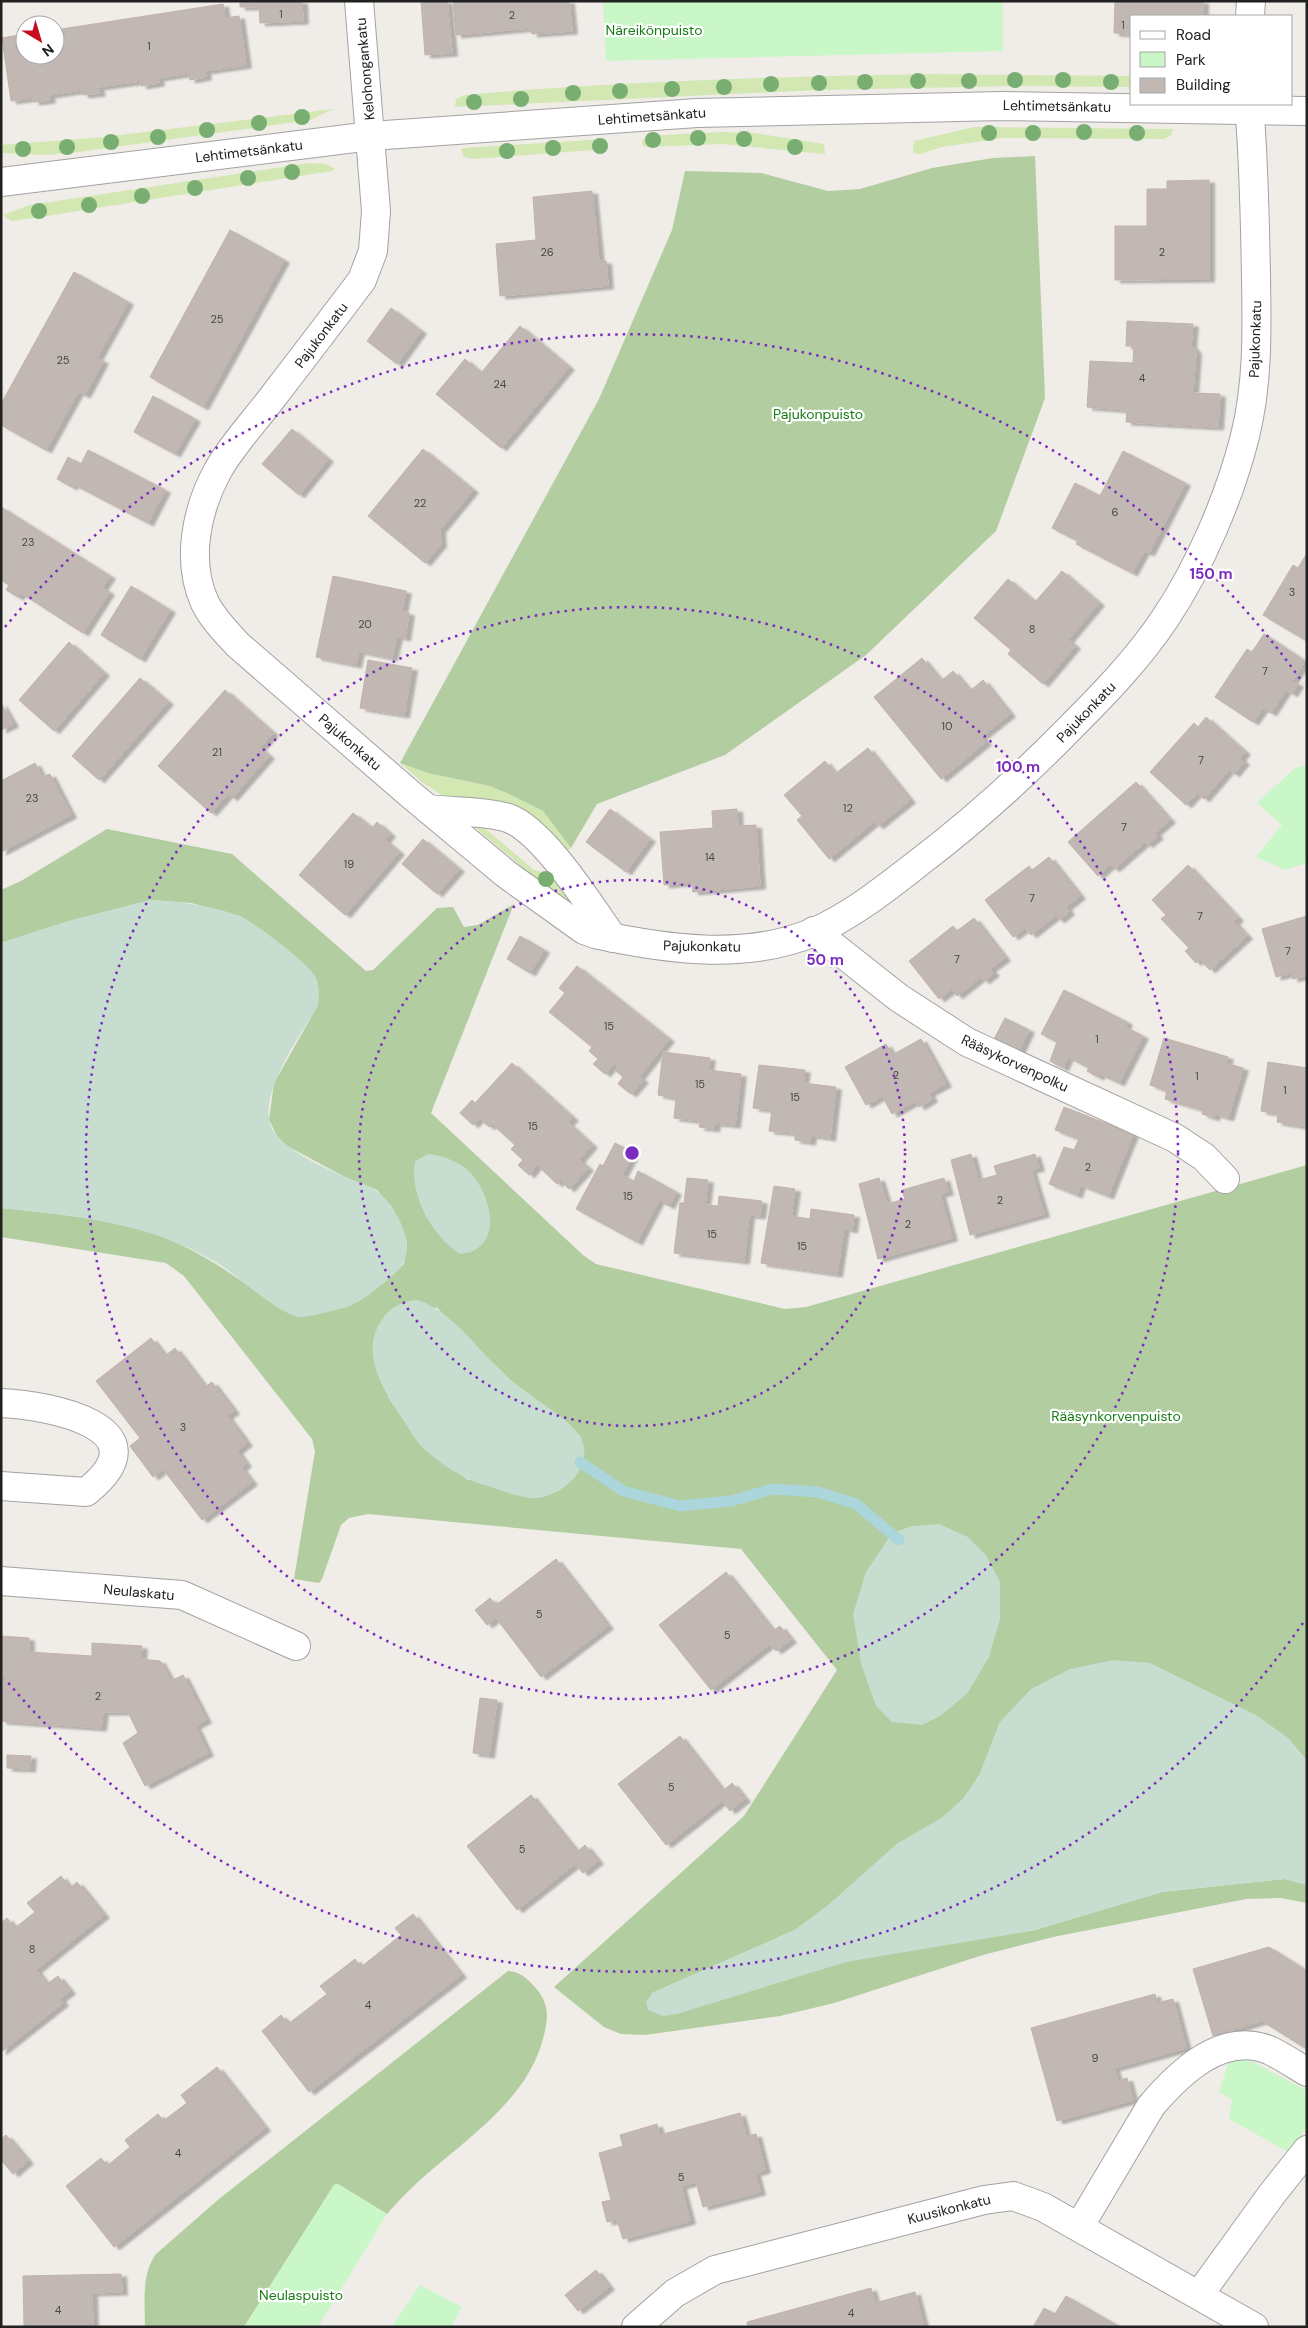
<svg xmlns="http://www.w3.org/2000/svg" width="1308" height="2328" viewBox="0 0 1308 2328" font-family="'DM Sans',sans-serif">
	<defs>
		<filter id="shadow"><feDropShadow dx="5.5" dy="3" stdDeviation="1" flood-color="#0004"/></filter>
	</defs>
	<rect width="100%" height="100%" fill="#f0ece8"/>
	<!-- grass -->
	<g fill="#d2e7b1">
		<path d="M924,74L1132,76V87L1014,86L820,90L455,107L456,99L465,95C617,81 771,77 924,74Z"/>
		<polygon points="333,109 311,120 79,152 46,155 1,153 1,145 104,137"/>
		<polygon points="974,127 1173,129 1171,135 1164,139 1003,138 942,147 920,154 913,153 914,141"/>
		<polygon points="721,132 754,133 824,144 825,154 722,144 645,147 642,144 643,139 647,136"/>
		<polygon points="606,139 606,149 474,159 464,157 461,150 463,148"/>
		<polygon points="309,163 326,164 335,169 332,171 40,217 11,221 3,215 30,205"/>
		<polygon points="400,763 428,773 490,786 511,795 543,811 571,848 567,851 532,817 446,798 422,782"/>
		<polygon points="472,825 481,825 534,870 558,876 580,909 539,881"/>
	</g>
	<!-- forest -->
	<g fill="#b2cd9f" fill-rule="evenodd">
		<polygon points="1035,156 1045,398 996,531 866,655 725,755 597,804 571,848 543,811 511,795 490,786 428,773 400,763 599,399 672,230 685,171 761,173 828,191 860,189 932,168 993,158"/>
		<path d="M107,829L232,854L366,971L373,970L437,908L453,907L464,927L478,925L514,904L431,1113L583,1255L596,1264L785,1309L806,1307L1307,1165V1761L1288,1738L1000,1722L980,1774L964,1798L942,1818L897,1844L828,1906L795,1930L652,1993L1035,1930L1162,1892L1285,1879L1307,1885V1903L1281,1898L1246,1899L1053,1937L983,1955L834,2003L780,2016L645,2035L621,2034L604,2027L554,1987L744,1816L837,1670L741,1549L368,1514L349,1518L341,1525L322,1579L319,1583L294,1579L315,1451L312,1439L184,1276L166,1263L1,1237V1208C57,1214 126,1219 177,1243C214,1260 245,1283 277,1307L369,1294L404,1264L407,1242L392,1207L377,1190L345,1177L287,1146L277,1136L269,1120L274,1083L318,1005L240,916L191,903L151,900L69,921L1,943V890L21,881ZM436,1307L510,1380L565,1421L581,1437L468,1480L421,1445L388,1397Z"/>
		<path d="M508,1971C521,1971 531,1982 539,1992C549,2006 548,2019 544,2035C530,2096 472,2135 428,2173C413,2186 400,2199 387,2214L338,2184L334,2185L244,2327H145C145,2302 141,2275 156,2254L219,2199Z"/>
	</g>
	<!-- wetland -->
	<g fill="#c6ddd0">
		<path d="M151,900C181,902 211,905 239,916C253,921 311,965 316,978C320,987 319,996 318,1005C301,1035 264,1084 269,1120C273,1146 323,1167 345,1177C355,1182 369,1185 378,1192C389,1201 399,1216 404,1231C414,1263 397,1272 374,1291C367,1296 358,1302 350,1306C344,1308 306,1318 300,1317C281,1315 242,1280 225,1268C210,1258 192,1249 175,1242C121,1220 59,1214 1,1208V943L69,921Z"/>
		<path d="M428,1154C445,1156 464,1163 475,1178C488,1196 500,1232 478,1248C474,1252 465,1253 460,1254C432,1236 409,1195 415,1161Z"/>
		<path d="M418,1300C458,1315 479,1353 511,1381C528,1395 572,1420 581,1438C596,1469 558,1501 529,1498C513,1496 496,1488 481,1484C463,1479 435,1460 421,1446C415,1439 409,1429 404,1421C385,1393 359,1354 381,1321C390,1307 401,1301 418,1300Z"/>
		<polygon points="939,1524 968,1537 986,1555 1000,1582 1000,1619 989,1657 967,1694 940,1716 922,1725 892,1722 876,1706 861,1664 853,1614 866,1572 892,1533 912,1526"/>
		<polygon points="1113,1660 1150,1663 1256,1715 1288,1738 1307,1761 1307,1885 1285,1879 1162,1892 1035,1930 846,1962 677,2014 663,2016 648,2010 646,2002 652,1993 795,1930 828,1905 897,1844 942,1818 964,1798 980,1774 1000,1722 1031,1689 1070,1669"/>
	</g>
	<!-- park -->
	<g fill="#caf7c8">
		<polygon points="603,1 1003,1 1003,51 606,61"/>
		<polygon points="1307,765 1307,863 1285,870 1256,857 1282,825 1257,803 1295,768"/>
		<polygon points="1244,2057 1307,2091 1307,2127 1288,2152 1229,2119 1232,2100 1219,2092 1230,2058"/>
		<polygon points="338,2184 387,2214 318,2327 244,2327 334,2185"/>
		<polygon points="420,2285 462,2307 451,2327 392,2327"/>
	</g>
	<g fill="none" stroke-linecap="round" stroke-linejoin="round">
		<!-- stream -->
		<polyline stroke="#abd6db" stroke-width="11" points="580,1462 623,1491 680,1506 731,1501 773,1489 818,1492 856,1504 899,1540"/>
	</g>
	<!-- building -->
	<g fill="#c1b8b4" stroke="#c1b2ab" filter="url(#shadow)">
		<polygon points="240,1 302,1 303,21 260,23 259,7 240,7"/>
		<polygon points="421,1 447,1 452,53 425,55"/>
		<polygon points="453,1 569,1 572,31 532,34 531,28 456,35"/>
		<polygon points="1115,1 1203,1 1203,16 1132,16 1132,34 1114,33"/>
		<polygon points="223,4 225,18 239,16 246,65 205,71 206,77 190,80 189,73 158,78 159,83 141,86 141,81 98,87 100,93 83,95 82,90 49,95 50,100 34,102 33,98 11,101 2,38 25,34 25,55 55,55 55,30"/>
		<polygon points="1209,180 1209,279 1115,280 1115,226 1147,226 1147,189 1167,189 1167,181"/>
		<polygon points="592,191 599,261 606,261 608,286 500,296 496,244 536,240 533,197"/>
		<polygon points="230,230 284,260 203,407 150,377"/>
		<polygon points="74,272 128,302 97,358 103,361 86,393 85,395 78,392 46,450 1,425 1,404"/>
		<polygon points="391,308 421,331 397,364 367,341"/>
		<polygon points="1127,321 1193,324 1191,345 1196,351 1193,393 1220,394 1218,427 1126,422 1127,410 1087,407 1090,361 1133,363 1134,346 1126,346"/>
		<polygon points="520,326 569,367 501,448 436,394 465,359 481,373"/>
		<polygon points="153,396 195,419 175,454 134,432"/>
		<polygon points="292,429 328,459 299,495 262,464"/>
		<polygon points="423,449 473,490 440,530 441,544 425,563 368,516"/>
		<polygon points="88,450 165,490 148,523 73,484 72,487 57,479 68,457 81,464"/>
		<polygon points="1123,451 1185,483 1149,553 1144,551 1132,573 1076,544 1078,541 1052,528 1075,483 1100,496"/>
		<polygon points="1,507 110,576 102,588 109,592 83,633 21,593 18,597 6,590 9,585 1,580"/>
		<polygon points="1307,553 1307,638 1305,640 1263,615 1293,565 1298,568"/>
		<polygon points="1062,571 1099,603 1068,640 1075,646 1043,684 1008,654 1011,650 974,618 1008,579 1035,602"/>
		<polygon points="333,576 406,591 402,611 409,613 405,638 397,636 392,658 359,651 356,665 316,657"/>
		<polygon points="131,586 170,610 140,659 101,635"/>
		<polygon points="1264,634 1305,661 1292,681 1298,684 1292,694 1286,690 1271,713 1263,708 1253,722 1215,697 1247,649 1252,652"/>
		<polygon points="69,642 104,673 54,731 19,700"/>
		<polygon points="922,658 941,681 953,671 970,691 983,680 1010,714 981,737 986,742 941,779 874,697"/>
		<polygon points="368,660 412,668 404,715 360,708"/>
		<polygon points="140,678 168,702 99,780 72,756"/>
		<polygon points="225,690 273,733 260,748 269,756 232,798 228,794 211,813 158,766"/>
		<polygon points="1,703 13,724 1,730"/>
		<polygon points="1206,717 1245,752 1240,758 1244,762 1234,774 1229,770 1204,799 1197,793 1186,805 1150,772 1194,723 1198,727"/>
		<polygon points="868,748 910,800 878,826 874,822 829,859 797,820 802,816 784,795 825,761 835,774"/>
		<polygon points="35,763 42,777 50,774 71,815 1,852 1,781"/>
		<polygon points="1136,782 1170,820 1155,833 1158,836 1147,845 1145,842 1114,869 1110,865 1098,876 1068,842"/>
		<polygon points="610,809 650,839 626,872 586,842"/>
		<polygon points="737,809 738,826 756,825 760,886 693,892 692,882 664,885 660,832 713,828 712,811"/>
		<polygon points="353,813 372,828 377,822 390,834 385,840 399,852 345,915 299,875"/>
		<polygon points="423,839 459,869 437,894 402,864"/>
		<polygon points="1049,857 1080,896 1066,907 1069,912 1059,920 1055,916 1031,935 1025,928 1013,937 985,900 1029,866 1032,870"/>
		<polygon points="1188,865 1238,918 1234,922 1247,936 1210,970 1199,959 1196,963 1185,951 1189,948 1161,919 1166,915 1152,900"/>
		<polygon points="1307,916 1307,975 1293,979 1291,973 1276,977 1262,929"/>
		<polygon points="974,918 1005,958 990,969 994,973 984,981 981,977 957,996 952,989 939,999 909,961 953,926 957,931"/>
		<polygon points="520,936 544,950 530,973 507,959"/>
		<polygon points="577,966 669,1039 639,1077 643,1080 631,1094 618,1084 623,1077 616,1071 619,1067 614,1063 605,1074 593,1064 598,1059 589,1051 592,1047 549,1012 565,993 559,988"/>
		<polygon points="1064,990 1127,1022 1125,1027 1143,1036 1119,1083 1100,1074 1098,1077 1087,1071 1089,1068 1068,1057 1063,1068 1050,1061 1057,1042 1041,1034"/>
		<polygon points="1005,1018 1029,1030 1018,1053 993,1041"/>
		<polygon points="1164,1038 1228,1057 1226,1063 1243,1068 1228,1118 1215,1114 1214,1118 1202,1114 1203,1110 1165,1099 1167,1091 1150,1085"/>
		<polygon points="921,1039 946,1084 929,1093 932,1099 919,1107 916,1101 892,1114 882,1096 866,1105 845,1067 886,1044 892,1055"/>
		<polygon points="663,1052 710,1058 708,1070 741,1074 735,1125 715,1123 714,1129 699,1127 701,1121 674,1118 676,1098 658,1095"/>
		<polygon points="1268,1062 1307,1068 1307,1127 1277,1122 1278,1114 1261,1111"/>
		<polygon points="512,1063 573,1118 568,1123 592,1145 579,1160 588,1168 569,1189 560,1180 557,1184 537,1165 529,1175 518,1165 523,1160 511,1149 515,1145 492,1124 489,1127 479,1118 473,1125 460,1113 472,1100 475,1103"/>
		<polygon points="759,1065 805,1070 803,1083 836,1087 830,1138 811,1135 810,1142 795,1140 795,1133 769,1131 772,1110 753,1108"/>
		<polygon points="1064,1107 1133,1134 1108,1196 1080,1185 1077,1195 1049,1184 1064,1147 1074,1150 1079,1139 1055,1130"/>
		<polygon points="615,1143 634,1153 622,1175 634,1181 638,1171 676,1192 669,1206 659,1200 637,1242 576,1209 600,1164 603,1166"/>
		<polygon points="971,1154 978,1180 997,1175 994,1166 1035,1154 1039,1168 1031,1170 1044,1214 970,1235 951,1160"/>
		<polygon points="687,1178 708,1180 705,1205 718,1206 719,1196 762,1201 760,1216 749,1215 744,1261 674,1253 680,1203 684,1203"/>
		<polygon points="879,1178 887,1204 905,1199 902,1190 944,1178 948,1192 940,1194 952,1238 878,1259 859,1184"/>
		<polygon points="774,1186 795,1189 791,1216 810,1219 811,1209 854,1215 852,1230 844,1228 837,1274 761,1263"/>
		<polygon points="151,1338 165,1356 175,1348 205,1387 212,1382 234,1411 227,1416 247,1443 237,1451 246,1464 241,1468 252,1482 202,1520 163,1469 153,1477 130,1446 140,1438 96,1381"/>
		<polygon points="556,1559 608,1626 541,1677 496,1618 487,1625 475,1610 490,1598 496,1605"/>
		<polygon points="726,1572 773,1631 780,1626 791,1640 776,1651 770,1644 711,1690 659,1625"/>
		<polygon points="1,1636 29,1638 29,1652 92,1656 92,1643 142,1646 141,1659 160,1661 171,1681 183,1675 206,1720 195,1726 208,1753 145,1786 123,1743 138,1733 128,1712 103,1712 101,1728 1,1721"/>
		<polygon points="480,1698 497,1700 489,1755 473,1753"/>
		<polygon points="680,1736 723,1791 732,1783 745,1799 730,1811 722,1801 666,1845 618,1784"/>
		<polygon points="7,1755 31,1756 30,1769 7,1768"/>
		<polygon points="531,1795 577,1852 585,1845 598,1861 583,1873 575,1864 517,1910 467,1846"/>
		<polygon points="61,1876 70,1888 77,1882 104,1915 36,1970 47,1984 58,1976 70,1991 60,1999 63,2003 1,2052 1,1923 7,1918 15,1928 35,1912 27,1903"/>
		<polygon points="413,1914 461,1975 309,2092 262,2031 281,2015 288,2024 327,1994 320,1986 355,1959 361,1967 401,1935 395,1928"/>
		<polygon points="1269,1947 1307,1971 1307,2045 1305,2048 1262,2021 1213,2036 1193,1969"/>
		<polygon points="1155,1994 1157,2003 1173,1999 1186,2048 1114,2068 1118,2081 1127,2078 1133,2100 1057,2121 1031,2028"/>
		<polygon points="217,2067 265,2128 114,2247 66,2186 101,2158 107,2166 130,2147 125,2140 158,2114 163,2121 187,2103 181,2095"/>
		<polygon points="740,2113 746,2136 756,2134 765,2170 755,2173 760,2192 703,2207 696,2182 681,2186 690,2221 623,2239 617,2220 607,2222 602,2202 611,2200 599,2153 623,2146 620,2135 657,2124 660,2135"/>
		<polygon points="6,2135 28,2161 13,2174 1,2160 1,2139"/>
		<polygon points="596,2270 609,2287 578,2311 565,2295"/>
		<polygon points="121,2274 122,2292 92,2293 93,2327 24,2327 23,2276"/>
		<polygon points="871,2288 875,2303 915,2292 924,2327 748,2327 747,2322"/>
		<polygon points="1066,2296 1120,2327 1033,2327 1044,2308 1055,2314"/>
	</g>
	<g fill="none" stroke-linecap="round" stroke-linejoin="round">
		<!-- minor casing -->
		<g stroke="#a2a2a2" stroke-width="30">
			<g id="minor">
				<path d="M359,1L376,211L373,251L362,280C332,320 302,359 272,398C254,422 231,446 217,472C196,511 186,562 205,603C213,619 226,632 238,645L410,794L506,874L584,930L595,934C665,949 745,961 814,932C851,916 885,889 917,864C971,823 1021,778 1069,729C1104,694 1139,658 1166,617C1200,566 1230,496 1245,436C1258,384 1257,330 1256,277C1255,219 1254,161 1249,104"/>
				<polyline points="1250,16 1251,1"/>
				<polyline points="1,182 371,136 697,113 1002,106 1307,111"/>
				<path d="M428,809C451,812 488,811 508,818C543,830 591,907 613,938"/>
				<polyline points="814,931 899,998 967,1042 1175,1138 1204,1157 1225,1179"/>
				<path d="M1,1403C50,1405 167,1428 86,1492L1,1486"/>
				<polyline points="1,1581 182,1595 296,1646"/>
				<path d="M1079,2227L1151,2106C1179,2073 1222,2031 1269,2050C1282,2056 1295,2065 1307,2072"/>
				<polyline points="1199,2295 1272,2194 1307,2150"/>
				<polyline points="636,2327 675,2293 715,2270 984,2200 1013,2196 1043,2207 1254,2327"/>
			</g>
		</g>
		<!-- minor -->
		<use href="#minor" stroke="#fff" stroke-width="28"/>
	</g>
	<!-- trees -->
	<g fill="#78ae72">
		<circle cx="1015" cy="80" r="8"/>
		<circle cx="1063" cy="80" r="8"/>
		<circle cx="918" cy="81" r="8"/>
		<circle cx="969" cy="81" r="8"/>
		<circle cx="865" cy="82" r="8"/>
		<circle cx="1111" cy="82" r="8"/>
		<circle cx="819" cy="83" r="8"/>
		<circle cx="771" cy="84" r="8"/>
		<circle cx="724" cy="87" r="8"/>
		<circle cx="672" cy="89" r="8"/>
		<circle cx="620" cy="91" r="8"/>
		<circle cx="573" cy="93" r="8"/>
		<circle cx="521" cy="99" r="8"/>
		<circle cx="474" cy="102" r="8"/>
		<circle cx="302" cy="117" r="8"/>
		<circle cx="259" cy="123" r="8"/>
		<circle cx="207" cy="130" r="8"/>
		<circle cx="1084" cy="132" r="8"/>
		<circle cx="989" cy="133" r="8"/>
		<circle cx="1033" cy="133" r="8"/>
		<circle cx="1137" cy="133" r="8"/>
		<circle cx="158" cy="137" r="8"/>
		<circle cx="698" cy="138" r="8"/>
		<circle cx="744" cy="139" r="8"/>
		<circle cx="653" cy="140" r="8"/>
		<circle cx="111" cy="142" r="8"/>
		<circle cx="600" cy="146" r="8"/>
		<circle cx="67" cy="147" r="8"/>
		<circle cx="795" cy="147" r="8"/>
		<circle cx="553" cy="148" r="8"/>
		<circle cx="23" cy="149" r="8"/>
		<circle cx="507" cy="151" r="8"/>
		<circle cx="292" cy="172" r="8"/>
		<circle cx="248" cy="178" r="8"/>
		<circle cx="195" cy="188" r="8"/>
		<circle cx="142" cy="196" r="8"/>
		<circle cx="89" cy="205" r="8"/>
		<circle cx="39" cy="211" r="8"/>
		<circle cx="546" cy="879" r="8"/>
	</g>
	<!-- distance rings -->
	<g fill="none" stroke="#7b2cbf" stroke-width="2.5" stroke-dasharray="2.5 5">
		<circle cx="632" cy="1153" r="273"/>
		<circle cx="632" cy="1153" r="546"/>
		<path d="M1303 1623A819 819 0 0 1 5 1679M5 627A819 819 0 0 1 1303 683"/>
	</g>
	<g text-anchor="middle" stroke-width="4.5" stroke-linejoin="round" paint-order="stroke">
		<!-- number labels -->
		<g font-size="11" fill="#494746">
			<text x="281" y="18">1</text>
			<text x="512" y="19">2</text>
			<text x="1123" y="29">1</text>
			<text x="149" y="50">1</text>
			<text x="547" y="256">26</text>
			<text x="1162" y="256">2</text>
			<text x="217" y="323">25</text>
			<text x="63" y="364">25</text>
			<text x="1142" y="382">4</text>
			<text x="500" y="388">24</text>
			<text x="420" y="507">22</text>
			<text x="1115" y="516">6</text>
			<text x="28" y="546">23</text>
			<text x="1292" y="596">3</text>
			<text x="365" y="628">20</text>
			<text x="1032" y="633">8</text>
			<text x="1265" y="675">7</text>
			<text x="947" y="730">10</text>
			<text x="217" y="756">21</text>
			<text x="1201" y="764">7</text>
			<text x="32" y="802">23</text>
			<text x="848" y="812">12</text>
			<text x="1124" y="831">7</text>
			<text x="710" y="861">14</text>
			<text x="349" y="868">19</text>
			<text x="1032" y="902">7</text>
			<text x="1200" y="920">7</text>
			<text x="1288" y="955">7</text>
			<text x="957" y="963">7</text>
			<text x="609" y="1030">15</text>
			<text x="1097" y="1043">1</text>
			<text x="896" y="1079">2</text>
			<text x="1197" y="1080">1</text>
			<text x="700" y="1088">15</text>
			<text x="1285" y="1094">1</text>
			<text x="795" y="1101">15</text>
			<text x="533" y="1130">15</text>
			<text x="1088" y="1171">2</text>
			<text x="628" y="1200">15</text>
			<text x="1000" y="1204">2</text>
			<text x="908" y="1228">2</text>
			<text x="712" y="1238">15</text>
			<text x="802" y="1250">15</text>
			<text x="183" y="1431">3</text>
			<text x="539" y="1618">5</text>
			<text x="727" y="1639">5</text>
			<text x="98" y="1700">2</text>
			<text x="671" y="1791">5</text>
			<text x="522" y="1853">5</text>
			<text x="32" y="1953">8</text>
			<text x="368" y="2009">4</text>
			<text x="1095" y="2062">9</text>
			<text x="178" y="2157">4</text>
			<text x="681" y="2181">5</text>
			<text x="58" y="2314">4</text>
			<text x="851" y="2317">4</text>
		</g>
		<!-- park labels -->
		<g font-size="14" fill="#157b12" stroke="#fff">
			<text x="654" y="35">Näreikönpuisto</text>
			<text x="818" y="419">Pajukonpuisto</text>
			<text x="1116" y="1421">Rääsynkorvenpuisto</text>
			<text x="301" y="2300">Neulaspuisto</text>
		</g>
		<!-- street labels -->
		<g font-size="14" fill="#212121" stroke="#fff">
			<text transform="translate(365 69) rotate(-95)" y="5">Kelohongankatu</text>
			<text transform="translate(1057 106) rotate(1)" y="5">Lehtimetsänkatu</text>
			<text transform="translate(652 116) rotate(-4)" y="5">Lehtimetsänkatu</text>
			<text transform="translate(249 151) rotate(-7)" y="5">Lehtimetsänkatu</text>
			<text transform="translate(321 335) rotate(-53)" y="5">Pajukonkatu</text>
			<text transform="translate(1255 339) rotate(-88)" y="5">Pajukonkatu</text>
			<text transform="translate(1086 712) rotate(-46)" y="5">Pajukonkatu</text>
			<text transform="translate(350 742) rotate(41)" y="5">Pajukonkatu</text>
			<text transform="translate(702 946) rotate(1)" y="5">Pajukonkatu</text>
			<text transform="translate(1015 1063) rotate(25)" y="5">Rääsykorvenpolku</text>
			<text transform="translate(139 1592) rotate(5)" y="5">Neulaskatu</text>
			<text transform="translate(949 2209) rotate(-14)" y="5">Kuusikonkatu</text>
		</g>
	</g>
	<circle cx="632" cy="1153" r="8" fill="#7b2cbf" stroke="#fff" stroke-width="2.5"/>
	<g font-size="15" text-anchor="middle" font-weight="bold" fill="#7b2cbf" stroke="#fff" stroke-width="4.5" stroke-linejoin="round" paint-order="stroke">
		<text x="1211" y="579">150 m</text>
		<text x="1018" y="772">100 m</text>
		<text x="825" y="965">50 m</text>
	</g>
	<!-- border -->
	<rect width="1308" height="2328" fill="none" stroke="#212121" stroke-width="5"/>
	<!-- legend -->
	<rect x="1130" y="15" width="162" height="90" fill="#ffffff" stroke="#a6a6a6"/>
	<rect x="1140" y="31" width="25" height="8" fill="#ffffff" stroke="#a6a6a6"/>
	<text x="1176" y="40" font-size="15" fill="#212121">Road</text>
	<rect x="1140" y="52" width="25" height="15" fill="#caf7c8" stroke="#a6a6a6"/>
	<text x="1176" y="65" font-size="15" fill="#212121">Park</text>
	<rect x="1140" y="78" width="25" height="15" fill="#c1b8b4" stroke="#a6a6a6"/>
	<text x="1176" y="90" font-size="15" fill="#212121">Building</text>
	<!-- north arrow -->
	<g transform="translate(40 40) rotate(142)"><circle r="24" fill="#ffffff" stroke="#a6a6a6"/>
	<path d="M0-4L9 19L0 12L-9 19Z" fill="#c50c20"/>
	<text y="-8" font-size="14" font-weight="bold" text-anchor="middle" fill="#212121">N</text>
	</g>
</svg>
